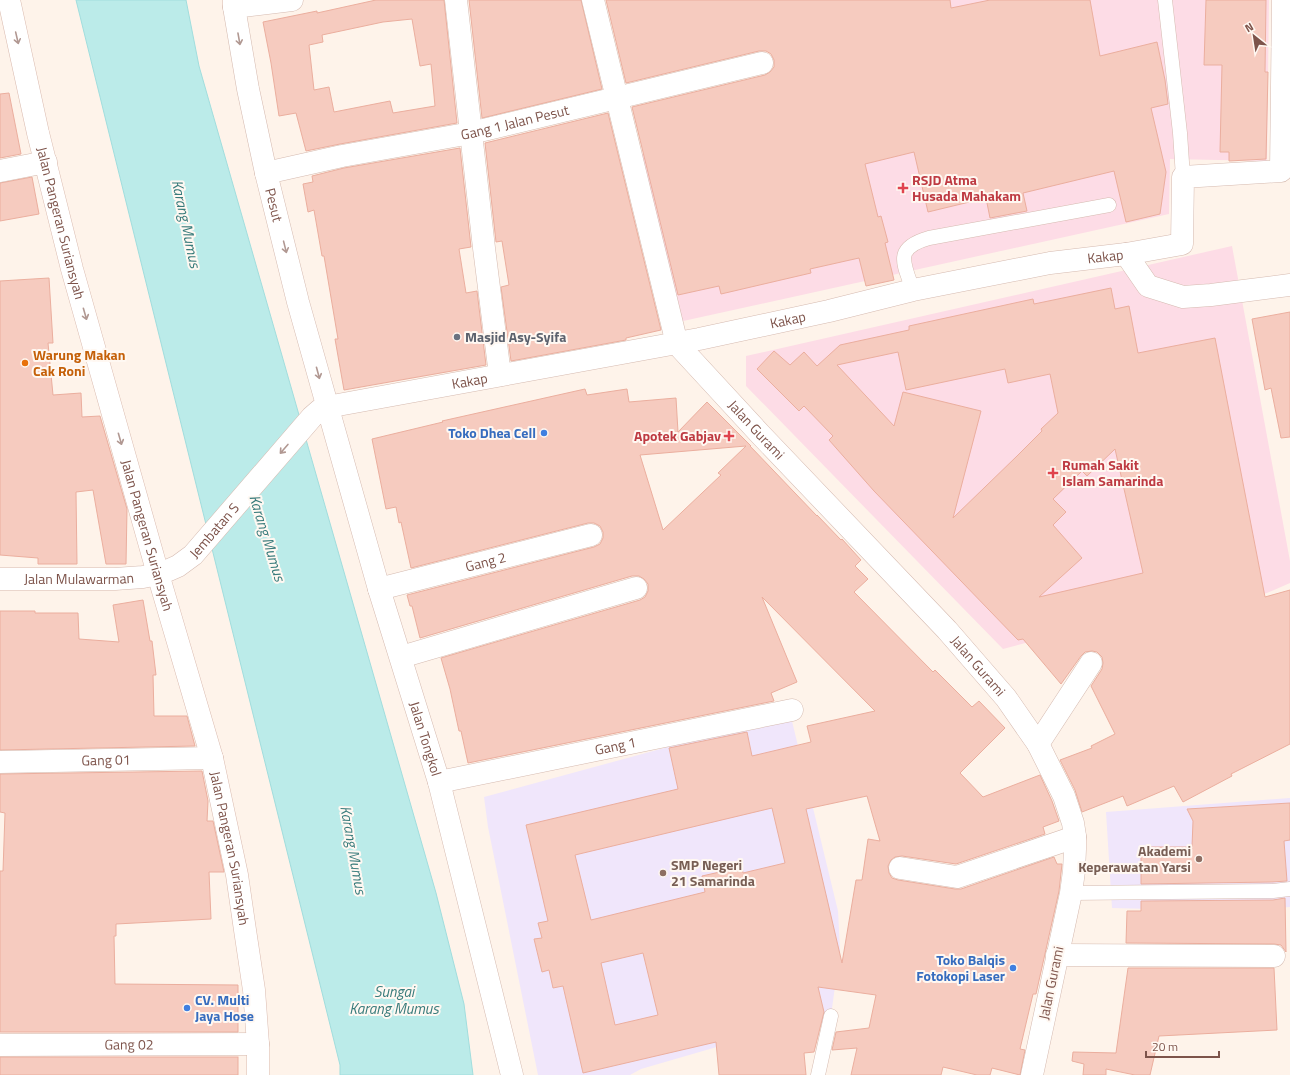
<svg xmlns="http://www.w3.org/2000/svg" width="1290" height="1075" viewBox="0 0 1290 1075" font-family="'Titillium Web',sans-serif">
	<rect width="100%" height="100%" fill="#fef3ea"/>
	<!-- education -->
	<g fill="#f0e6fb">
		<polygon points="791,717 838,911 840,950 830,1023 758,1035 641,1069 630,1075 538,1075 488,827 484,797 723,732"/>
		<polygon points="1290,798 1290,907 1230,911 1112,908 1106,812"/>
	</g>
	<!-- medical -->
	<g fill="#fddce6">
		<polygon points="825,0 1269,0 1267,161 1170,159 1169,214 665,325 630,157 846,105"/>
		<polygon points="1232,246 1290,561 1290,583 1267,593 1188,612 1070,631 1003,649 746,386 746,356"/>
	</g>
	<!-- water -->
	<polygon fill="#bbebe9" stroke="#a1dddd" points="76,0 186,0 199,66 436,893 464,1004 473,1075 340,1075 340,1065"/>
	<!-- building -->
	<g fill="#f6cbbf" stroke="#ebae9e" fill-rule="evenodd">
		<path d="M376,0H444L457,123L340,144L306,151L296,113L279,116L271,63L263,22L317,11V13ZM412,19L420,66L431,64L435,106L393,113L390,101L334,112L329,87L314,90L309,45L323,42L322,35L383,22Z"/>
		<polygon points="469,0 581,0 602,89 482,118"/>
		<polygon points="606,0 950,0 951,8 990,0 1090,0 1100,56 1157,42 1165,80 1168,104 1151,108 1166,172 1160,214 1126,222 1114,171 1023,193 1027,211 990,218 986,198 928,212 914,152 865,164 878,217 881,216 888,242 885,243 894,280 866,286 859,258 810,269 811,273 721,294 719,286 678,295 632,107 765,75 770,72 774,67 774,60 771,54 766,51 759,51 626,83"/>
		<polygon points="1206,0 1266,0 1265,72 1268,72 1266,159 1229,161 1229,152 1220,152 1222,65 1204,65"/>
		<polygon points="9,93 21,154 0,158 0,94"/>
		<polygon points="608,113 661,330 626,338 626,340 511,361 501,287 509,285 502,241 496,242 485,143"/>
		<polygon points="460,148 471,247 459,249 466,293 477,291 486,365 344,390 335,339 338,339 324,256 322,256 314,210 308,212 303,184 313,182 312,176 344,168"/>
		<polygon points="32,177 39,214 0,221 0,183"/>
		<polygon points="49,278 53,343 48,343 53,395 81,393 82,417 100,416 127,509 126,564 106,564 93,490 76,492 77,564 38,564 38,558 0,555 0,281"/>
		<path d="M1111,288L1115,309L1129,306L1138,353L1215,338L1265,597L1290,590V744L1231,774L1232,776L1183,802L1174,786L1127,806L1123,796L1082,812L1075,790L1060,760L1092,748L1091,746L1115,734L1091,686L1102,669L1103,663L1102,657L1097,652L1092,651L1085,652L1081,656L1061,684L1023,639L1018,640L874,491L829,440L833,436L804,406L799,411L757,369L774,351L790,365L804,352L817,366L840,345L909,330V326L1033,299L1034,304ZM898,352L906,390L1005,369L1008,383L1050,374L1058,413L1041,429L1042,431L1017,456L953,518L981,411L903,392L894,426L837,365ZM1115,449L1143,573L1039,597L1082,558L1053,525L1066,512L1053,499L1082,471L1087,476Z"/>
		<polygon points="1290,312 1290,437 1281,438 1271,388 1265,390 1252,319"/>
		<path d="M585,389L587,395L627,389L629,402L676,398L678,432L707,402L751,446H750L817,516V515L841,540L842,539L861,560L855,566L868,579L854,592L933,672L935,670L972,707L979,701L1005,728L960,773L983,797L1040,775L1052,801L1059,821L1043,827L1045,834L956,864L902,856L895,857L891,860L888,866L889,873L892,878L898,880L955,889H961L1054,857L1057,864H1062L1059,891L1036,994H1033L1020,1049L1025,1050L1020,1075L992,1068L990,1075H977L943,1067L941,1075H851L857,1048L832,1050L836,1032L869,1028L876,995L818,987L824,1012L814,1052L804,1053L806,1075H719L716,1042L583,1073L563,986L553,988L549,970L542,972L534,939L542,938L538,923L548,921L526,825L678,789L669,748L747,732L752,756L811,742L807,726L875,711L762,597L797,682L771,693L774,701L468,763L461,731H459L450,689L441,658L640,600L645,597L648,591V584L644,579L639,576H632L420,638L412,606H410L407,595L594,547L600,544L603,538V532L600,526L594,523H588L411,568L401,522L399,523L396,507L386,509L372,439L443,422L442,421ZM746,446L718,473L721,475L663,530L640,455ZM867,796L880,841L868,839L862,880H856L842,963L806,809ZM772,808L785,863L743,873L742,867L702,876L705,892L591,920L575,855ZM643,953L658,1015L615,1025L601,963Z"/>
		<polygon points="143,600 150,641 152,641 156,675 153,675 154,716 187,716 195,746 0,750 0,611 35,611 35,613 78,613 79,639 119,642 113,605"/>
		<polygon points="202,771 208,801 207,821 213,821 224,872 209,872 211,919 116,924 116,936 114,936 115,984 238,985 238,1032 0,1032 0,871 3,871 5,813 0,812 0,774"/>
		<polygon points="1290,803 1290,840 1284,841 1287,881 1272,882 1141,884 1141,847 1192,847 1193,821 1187,809"/>
		<polygon points="1285,898 1286,952 1281,945 1274,944 1126,943 1127,911 1141,911 1141,901 1273,900"/>
		<polygon points="1128,968 1274,968 1277,1030 1159,1036 1150,1075 1135,1075 1106,1069 1106,1075 1083,1075 1084,1064 1072,1061 1073,1052 1116,1053"/>
		<rect x="0" y="1057" width="238" height="18"/>
	</g>
	<g fill="none" stroke-linecap="round" stroke-linejoin="round">
		<!-- lane casing -->
		<g stroke="#d5bab0" stroke-width="15">
			<g id="lane">
				<polyline points="1165,0 1180,133 1183,177"/>
				<path d="M913,290C903,262 894,248 929,238L1109,205"/>
				<polyline points="1071,893 1273,891 1290,889"/>
				<polyline points="818,1075 831,1016"/>
			</g>
		</g>
		<!-- street casing -->
		<g stroke="#d5bab0" stroke-width="23">
			<g id="street">
				<path id="s1" d="M234,0V7L248,89L266,173L298,302L379,589L439,782L512,1075"/>
				<polyline points="456,0 484,248 500,375"/>
				<path id="s2" d="M593,0L677,344L760,434L947,630L1006,698L1038,744L1064,796L1073,823L1075,836V849L1074,871L1071,893L1032,1075"/>
				<polyline points="234,7 292,0"/>
				<polyline points="0,171 46,162"/>
				<path id="s3" d="M266,173L342,156L471,133L762,63"/>
				<polyline points="1126,254 1148,286 1183,297 1211,295 1290,285"/>
				<path id="s4" d="M0,579H115L143,577L158,574L169,570L178,566L193,555L312,417L320,410L327,407L699,339L829,311L913,290L1050,263L1126,254L1182,244L1183,177L1281,171L1283,0"/>
				<path id="s5" d="M379,589L591,535"/>
				<polyline points="401,657 636,588"/>
				<polyline points="1038,744 1091,663"/>
				<path id="s6" d="M0,762L212,758"/>
				<path id="s7" d="M439,782L792,710"/>
				<polyline points="900,868 957,877 1075,837"/>
				<polyline points="1057,955 1274,956"/>
				<path id="s8" d="M0,1045L258,1044"/>
			</g>
		</g>
		<!-- secondary casing -->
		<g stroke="#dabbb0" stroke-width="23">
			<g id="secondary">
				<path id="s9" d="M9,0L38,133L72,269L158,574L212,758L237,875L245,930L254,990L258,1044V1075"/>
			</g>
		</g>
		<!-- lane -->
		<use href="#lane" stroke="#fff" stroke-width="14"/>
		<!-- street -->
		<use href="#street" stroke="#fff" stroke-width="22"/>
		<!-- secondary -->
		<use href="#secondary" stroke="#fff" stroke-width="22"/>
	</g>
	<!-- one-way arrows -->
	<defs><path id="oneway-shaft" d="M-6 0H5M1.5-3L5.5 0L1.5 3" fill="none" stroke-width="1.6" stroke-linecap="round" stroke-linejoin="round"/></defs>
	<g stroke="#b19892">
		<use href="#oneway-shaft" transform="translate(17 38) rotate(77)"/>
		<use href="#oneway-shaft" transform="translate(239 39) rotate(80)"/>
		<use href="#oneway-shaft" transform="translate(285 247) rotate(76)"/>
		<use href="#oneway-shaft" transform="translate(85 314) rotate(74)"/>
		<use href="#oneway-shaft" transform="translate(318 373) rotate(75)"/>
		<use href="#oneway-shaft" transform="translate(120 439) rotate(74)"/>
		<use href="#oneway-shaft" transform="translate(284 449) rotate(131)"/>
	</g>
	<!-- markers -->
	<g fill="#e0444e" stroke="#fff8f2" stroke-width="1.5">
		<path d="M901 182h4v4h4v4h-4v4h-4v-4h-4v-4h4z"/>
		<path d="M727 430h4v4h4v4h-4v4h-4v-4h-4v-4h4z"/>
		<path d="M1051 467h4v4h4v4h-4v4h-4v-4h-4v-4h4z"/>
	</g>
	<circle fill="#6b7280" stroke="#fff8f2" stroke-width="1.5" cx="457" cy="337" r="4"/>
	<circle fill="#e8710a" stroke="#fff8f2" stroke-width="1.5" cx="25" cy="363" r="4"/>
	<g fill="#3f7fe0" stroke="#fff8f2" stroke-width="1.5">
		<circle cx="544" cy="433" r="4"/>
		<circle cx="1013" cy="968" r="4"/>
		<circle cx="187" cy="1008" r="4"/>
	</g>
	<g fill="#8d6e63" stroke="#fff8f2" stroke-width="1.5">
		<circle cx="1199" cy="859" r="4"/>
		<circle cx="663" cy="873" r="4"/>
	</g>
	<g text-anchor="middle" stroke-width="4" stroke-linejoin="round" paint-order="stroke">
		<!-- street labels -->
		<g font-size="14" fill="#7d534a" stroke="#fff8f2">
			<text dy="5" stroke="none"><textPath href="#s3" startOffset="254">Gang 1 Jalan Pesut</textPath></text>
			<text dy="5" stroke="none"><textPath href="#s1" startOffset="209">Pesut</textPath></text>
			<text dy="5" stroke="none"><textPath href="#s9" startOffset="229">Jalan Pangeran Suriansyah</textPath></text>
			<text dy="5" stroke="none"><textPath href="#s4" startOffset="1192">Kakap</textPath></text>
			<text dy="5" stroke="none"><textPath href="#s4" startOffset="868">Kakap</textPath></text>
			<text dy="5" stroke="none"><textPath href="#s4" startOffset="544">Kakap</textPath></text>
			<text dy="5" stroke="none"><textPath href="#s2" startOffset="471">Jalan Gurami</textPath></text>
			<text dy="5" stroke="none"><textPath href="#s4" startOffset="231">Jembatan S</textPath></text>
			<text dy="5" stroke="none"><textPath href="#s9" startOffset="553">Jalan Pangeran Suriansyah</textPath></text>
			<text dy="5" stroke="none"><textPath href="#s5" startOffset="110">Gang 2</textPath></text>
			<text dy="5" stroke="none"><textPath href="#s4" startOffset="79">Jalan Mulawarman</textPath></text>
			<text dy="5" stroke="none"><textPath href="#s2" startOffset="795">Jalan Gurami</textPath></text>
			<text dy="5" stroke="none"><textPath href="#s1" startOffset="764">Jalan Tongkol</textPath></text>
			<text dy="5" stroke="none"><textPath href="#s7" startOffset="180">Gang 1</textPath></text>
			<text dy="5" stroke="none"><textPath href="#s6" startOffset="106">Gang 01</textPath></text>
			<text dy="5" stroke="none"><textPath href="#s9" startOffset="877">Jalan Pangeran Suriansyah</textPath></text>
			<text transform="translate(1051 983) rotate(-78)" y="5">Jalan Gurami</text>
			<text dy="5" stroke="none"><textPath href="#s8" startOffset="129">Gang 02</textPath></text>
		</g>
		<!-- health labels -->
		<g font-size="14" font-weight="bold" fill="#be3a42" stroke="#fff8f2" text-anchor="start">
			<text x="912" y="185">RSJD Atma<tspan x="912" dy="16">Husada Mahakam</tspan></text>
			<text x="721" y="441" text-anchor="end">Apotek Gabjav</text>
			<text x="1062" y="470">Rumah Sakit<tspan x="1062" dy="16">Islam Samarinda</tspan></text>
		</g>
		<!-- worship labels -->
		<g font-size="14" font-weight="bold" fill="#5b616d" stroke="#fff8f2" text-anchor="start">
			<text x="465" y="342">Masjid Asy-Syifa</text>
		</g>
		<!-- food labels -->
		<g font-size="14" font-weight="bold" fill="#c56008" stroke="#fff8f2" text-anchor="start">
			<text x="33" y="360">Warung Makan<tspan x="33" dy="16">Cak Roni</tspan></text>
		</g>
		<!-- shop labels -->
		<g font-size="14" font-weight="bold" fill="#366cbe" stroke="#fff8f2" text-anchor="end">
			<text x="536" y="438">Toko Dhea Cell</text>
			<text x="1005" y="965">Toko Balqis<tspan x="1005" dy="16">Fotokopi Laser</tspan></text>
			<text x="195" y="1005" text-anchor="start">CV. Multi<tspan x="195" dy="16">Jaya Hose</tspan></text>
		</g>
		<!-- education labels -->
		<g font-size="14" font-weight="bold" fill="#785e54" stroke="#fff8f2" text-anchor="end">
			<text x="1191" y="856">Akademi<tspan x="1191" dy="16">Keperawatan Yarsi</tspan></text>
			<text x="671" y="870" text-anchor="start">SMP Negeri<tspan x="671" dy="16">21 Samarinda</tspan></text>
		</g>
		<!-- water labels -->
		<g font-size="15" font-style="italic" fill="#387b7b" stroke="#fff8f2">
			<text transform="translate(186 224) rotate(78)" y="5">Karang Mumus</text>
			<text transform="translate(267 538) rotate(73)" y="5">Karang Mumus</text>
			<text transform="translate(353 850) rotate(80)" y="5">Karang Mumus</text>
			<text x="394" y="997">Sungai<tspan x="394" dy="17">Karang Mumus</tspan></text>
		</g>
	</g>
	<!-- north arrow -->
	<g transform="translate(1254 36) rotate(330)" stroke="#fff8f2" stroke-width="3" paint-order="stroke">
	<path d="M0-3L7 15L0 10L-7 15Z" fill="#7d534a"/>
	<text y="-6" font-size="11" font-weight="bold" text-anchor="middle" fill="#7d534a">N</text>
	</g>
	<!-- scale -->
	<path d="M1146 1051v6h73v-6" fill="none" stroke="#7d534a" stroke-width="2"/>
	<text x="1152" y="1051" font-size="12" fill="#7d534a" stroke="#fff8f2" stroke-width="3" paint-order="stroke">20 m</text>
</svg>
